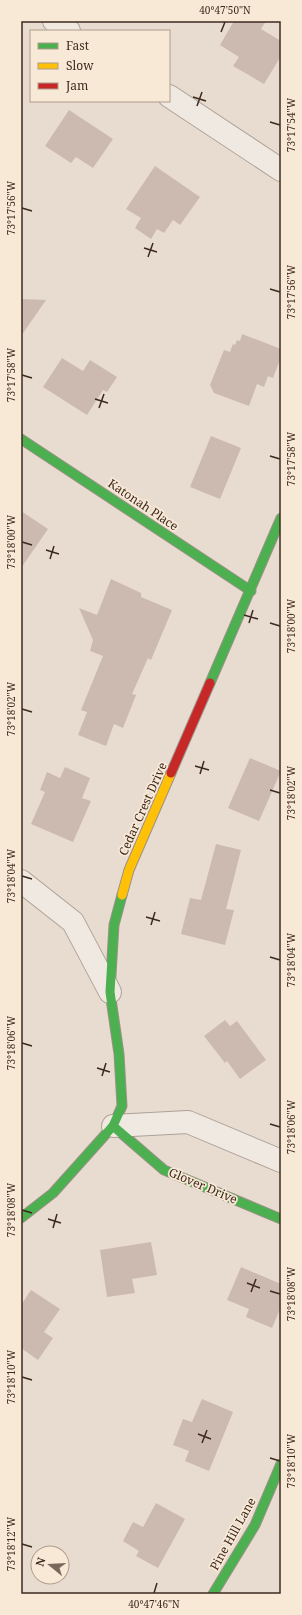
<svg xmlns="http://www.w3.org/2000/svg" width="302" height="1615" viewBox="0 0 302 1615" font-family="'Noto Serif',serif">
	<rect width="100%" height="100%" fill="#e8dcd0"/>
	<!-- building -->
	<g fill="#ccbab0">
		<polygon points="234,21 266,21 261,29 281,41 281,56 264,84 233,66 239,57 220,45"/>
		<polygon points="69,110 113,139 93,168 76,157 71,163 45,146"/>
		<polygon points="155,166 200,197 180,225 173,220 164,233 157,229 151,239 135,228 141,218 126,209"/>
		<polygon points="21,299 46,300 21,336"/>
		<polygon points="242,334 281,349 281,357 273,378 268,376 264,387 257,384 249,406 214,393 210,385 224,350 230,352 233,344 235,345 237,340 240,341"/>
		<polygon points="62,358 83,371 90,360 117,377 107,392 103,390 87,415 43,387"/>
		<polygon points="211,436 241,448 220,499 190,487"/>
		<polygon points="21,511 48,529 21,568"/>
		<polygon points="111,579 141,593 141,597 172,610 151,660 148,658 132,694 136,695 123,728 114,724 106,746 78,735 87,712 81,710 103,656 90,651 93,640 79,608 97,615"/>
		<polygon points="250,758 281,771 259,821 228,808"/>
		<polygon points="65,767 90,778 82,798 91,801 73,842 31,824 45,792 40,790 47,772 60,778"/>
		<polygon points="216,844 241,850 226,909 234,910 225,945 181,934 190,898 201,900"/>
		<polygon points="225,1020 230,1026 237,1021 266,1060 240,1079 227,1061 225,1063 204,1036"/>
		<polygon points="151,1242 157,1275 132,1279 135,1293 107,1297 100,1250"/>
		<polygon points="241,1267 281,1284 281,1307 272,1328 246,1317 249,1309 227,1300"/>
		<polygon points="31,1290 60,1309 44,1332 53,1338 38,1360 21,1348 21,1305"/>
		<polygon points="202,1399 233,1412 209,1471 185,1461 189,1451 173,1445 183,1419 192,1422"/>
		<polygon points="156,1503 185,1519 158,1568 136,1556 139,1551 123,1541 133,1522 143,1527"/>
	</g>
	<g fill="none" stroke-linecap="round" stroke-linejoin="round">
		<!-- street casing -->
		<g stroke="#aea298" stroke-width="24">
			<g id="street">
				<polyline points="54,21 69,31"/>
				<polyline points="169,96 281,170"/>
				<polyline points="21,881 73,922 110,992"/>
				<polyline points="113,1126 188,1122 281,1161"/>
			</g>
		</g>
		<!-- fast casing -->
		<g stroke="#9d9188" stroke-width="11">
			<g id="fast">
				<polyline points="21,439 251,591"/>
				<polyline points="210,683 281,518"/>
				<polyline points="113,1126 164,1170 281,1219"/>
				<polyline points="21,1218 53,1193 113,1126 122,1106 119,1054 110,992 114,925 122,895"/>
				<polyline points="213,1594 255,1525 281,1464"/>
			</g>
		</g>
		<!-- slow casing -->
		<g stroke="#9d9188" stroke-width="11">
			<polyline id="slow" points="122,895 129,870 171,773"/>
		</g>
		<!-- jam casing -->
		<g stroke="#9d9188" stroke-width="11">
			<polyline id="jam" points="171,773 210,683"/>
		</g>
		<!-- street -->
		<use href="#street" stroke="#efe9e2" stroke-width="22"/>
		<!-- fast -->
		<use href="#fast" stroke="#4caf50" stroke-width="9"/>
		<!-- slow -->
		<use href="#slow" stroke="#ffc107" stroke-width="9"/>
		<!-- jam -->
		<use href="#jam" stroke="#c62828" stroke-width="9"/>
	</g>
	<!-- ticks -->
	<path fill="none" stroke="#3e291f" stroke-width="1.5" d="M221,32L225,22M193,97L206,101M197,106L202,92M270,122L280,125M22,208L32,211M144,248L157,252M148,257L153,243M270,289L280,292M22,375L32,378M95,399L108,403M99,408L104,394M270,456L280,459M22,542L32,545M46,550L59,554M50,559L54,546M244,615L258,619M249,623L253,610M270,623L280,626M22,709L32,712M195,766L209,770M200,774L204,761M270,790L280,793M22,876L32,879M146,917L160,921M151,925L155,912M270,957L280,960M22,1043L32,1046M97,1068L110,1072M102,1076L106,1063M270,1124L280,1127M22,1210L32,1213M48,1219L61,1223M53,1228L57,1214M247,1283L260,1288M270,1291L280,1294M251,1292L256,1279M22,1377L32,1380M198,1434L211,1439M202,1443L207,1430M270,1458L280,1461M22,1544L32,1547M154,1593L157,1583"/>
	<g text-anchor="middle" stroke-width="3.5" stroke-linejoin="round" paint-order="stroke">
		<!-- street labels -->
		<g font-size="12" fill="#3e291f" stroke="#f8e9d6">
			<text transform="translate(143 505) rotate(34)" y="4">Katonah Place</text>
			<text transform="translate(143 809) rotate(-66)" y="4">Cedar Crest Drive</text>
			<text transform="translate(203 1186) rotate(23)" y="4">Glover Drive</text>
			<text transform="translate(233 1534) rotate(-61)" y="4">Pine Hill Lane</text>
		</g>
	</g>
	<!-- border -->
	<rect width="302" height="1615" fill="none" stroke="#f8e9d6" stroke-width="44"/>
	<!-- legend -->
	<rect x="30" y="30" width="140" height="72" fill="#f8e9d6" stroke="#ae9c8d"/>
	<rect x="38" y="43" width="20" height="6" fill="#4caf50" stroke="#ae9c8d"/>
	<text x="66" y="50" font-size="12" fill="#3e291f">Fast</text>
	<rect x="38" y="63" width="20" height="6" fill="#ffc107" stroke="#ae9c8d"/>
	<text x="66" y="70" font-size="12" fill="#3e291f">Slow</text>
	<rect x="38" y="83" width="20" height="6" fill="#c62828" stroke="#ae9c8d"/>
	<text x="66" y="90" font-size="12" fill="#3e291f">Jam</text>
	<!-- north arrow -->
	<g transform="translate(50 1565) rotate(288)"><circle r="19" fill="#f8e9d6" stroke="#ae9c8d"/>
	<path d="M0-3L7 15L0 10L-7 15Z" fill="#7a685d"/>
	<text y="-6" font-size="11" font-weight="bold" text-anchor="middle" fill="#3e291f">N</text>
	</g>
	<rect x="22" y="22" width="258" height="1571" fill="none" stroke="#3e291f" stroke-width="1.5"/>
	<g font-size="10" text-anchor="middle" fill="#3e291f">
		<text x="225" y="14">40°47'50"N</text>
		<text transform="translate(291 125) rotate(-90)" y="4">73°17'54"W</text>
		<text transform="translate(11 208) rotate(-90)" y="4">73°17'56"W</text>
		<text transform="translate(291 292) rotate(-90)" y="4">73°17'56"W</text>
		<text transform="translate(11 375) rotate(-90)" y="4">73°17'58"W</text>
		<text transform="translate(291 459) rotate(-90)" y="4">73°17'58"W</text>
		<text transform="translate(11 542) rotate(-90)" y="4">73°18'00"W</text>
		<text transform="translate(291 626) rotate(-90)" y="4">73°18'00"W</text>
		<text transform="translate(11 709) rotate(-90)" y="4">73°18'02"W</text>
		<text transform="translate(291 793) rotate(-90)" y="4">73°18'02"W</text>
		<text transform="translate(11 876) rotate(-90)" y="4">73°18'04"W</text>
		<text transform="translate(291 960) rotate(-90)" y="4">73°18'04"W</text>
		<text transform="translate(11 1043) rotate(-90)" y="4">73°18'06"W</text>
		<text transform="translate(291 1127) rotate(-90)" y="4">73°18'06"W</text>
		<text transform="translate(11 1210) rotate(-90)" y="4">73°18'08"W</text>
		<text transform="translate(291 1294) rotate(-90)" y="4">73°18'08"W</text>
		<text transform="translate(11 1377) rotate(-90)" y="4">73°18'10"W</text>
		<text transform="translate(291 1461) rotate(-90)" y="4">73°18'10"W</text>
		<text transform="translate(11 1544) rotate(-90)" y="4">73°18'12"W</text>
		<text x="154" y="1608">40°47'46"N</text>
	</g>
</svg>
